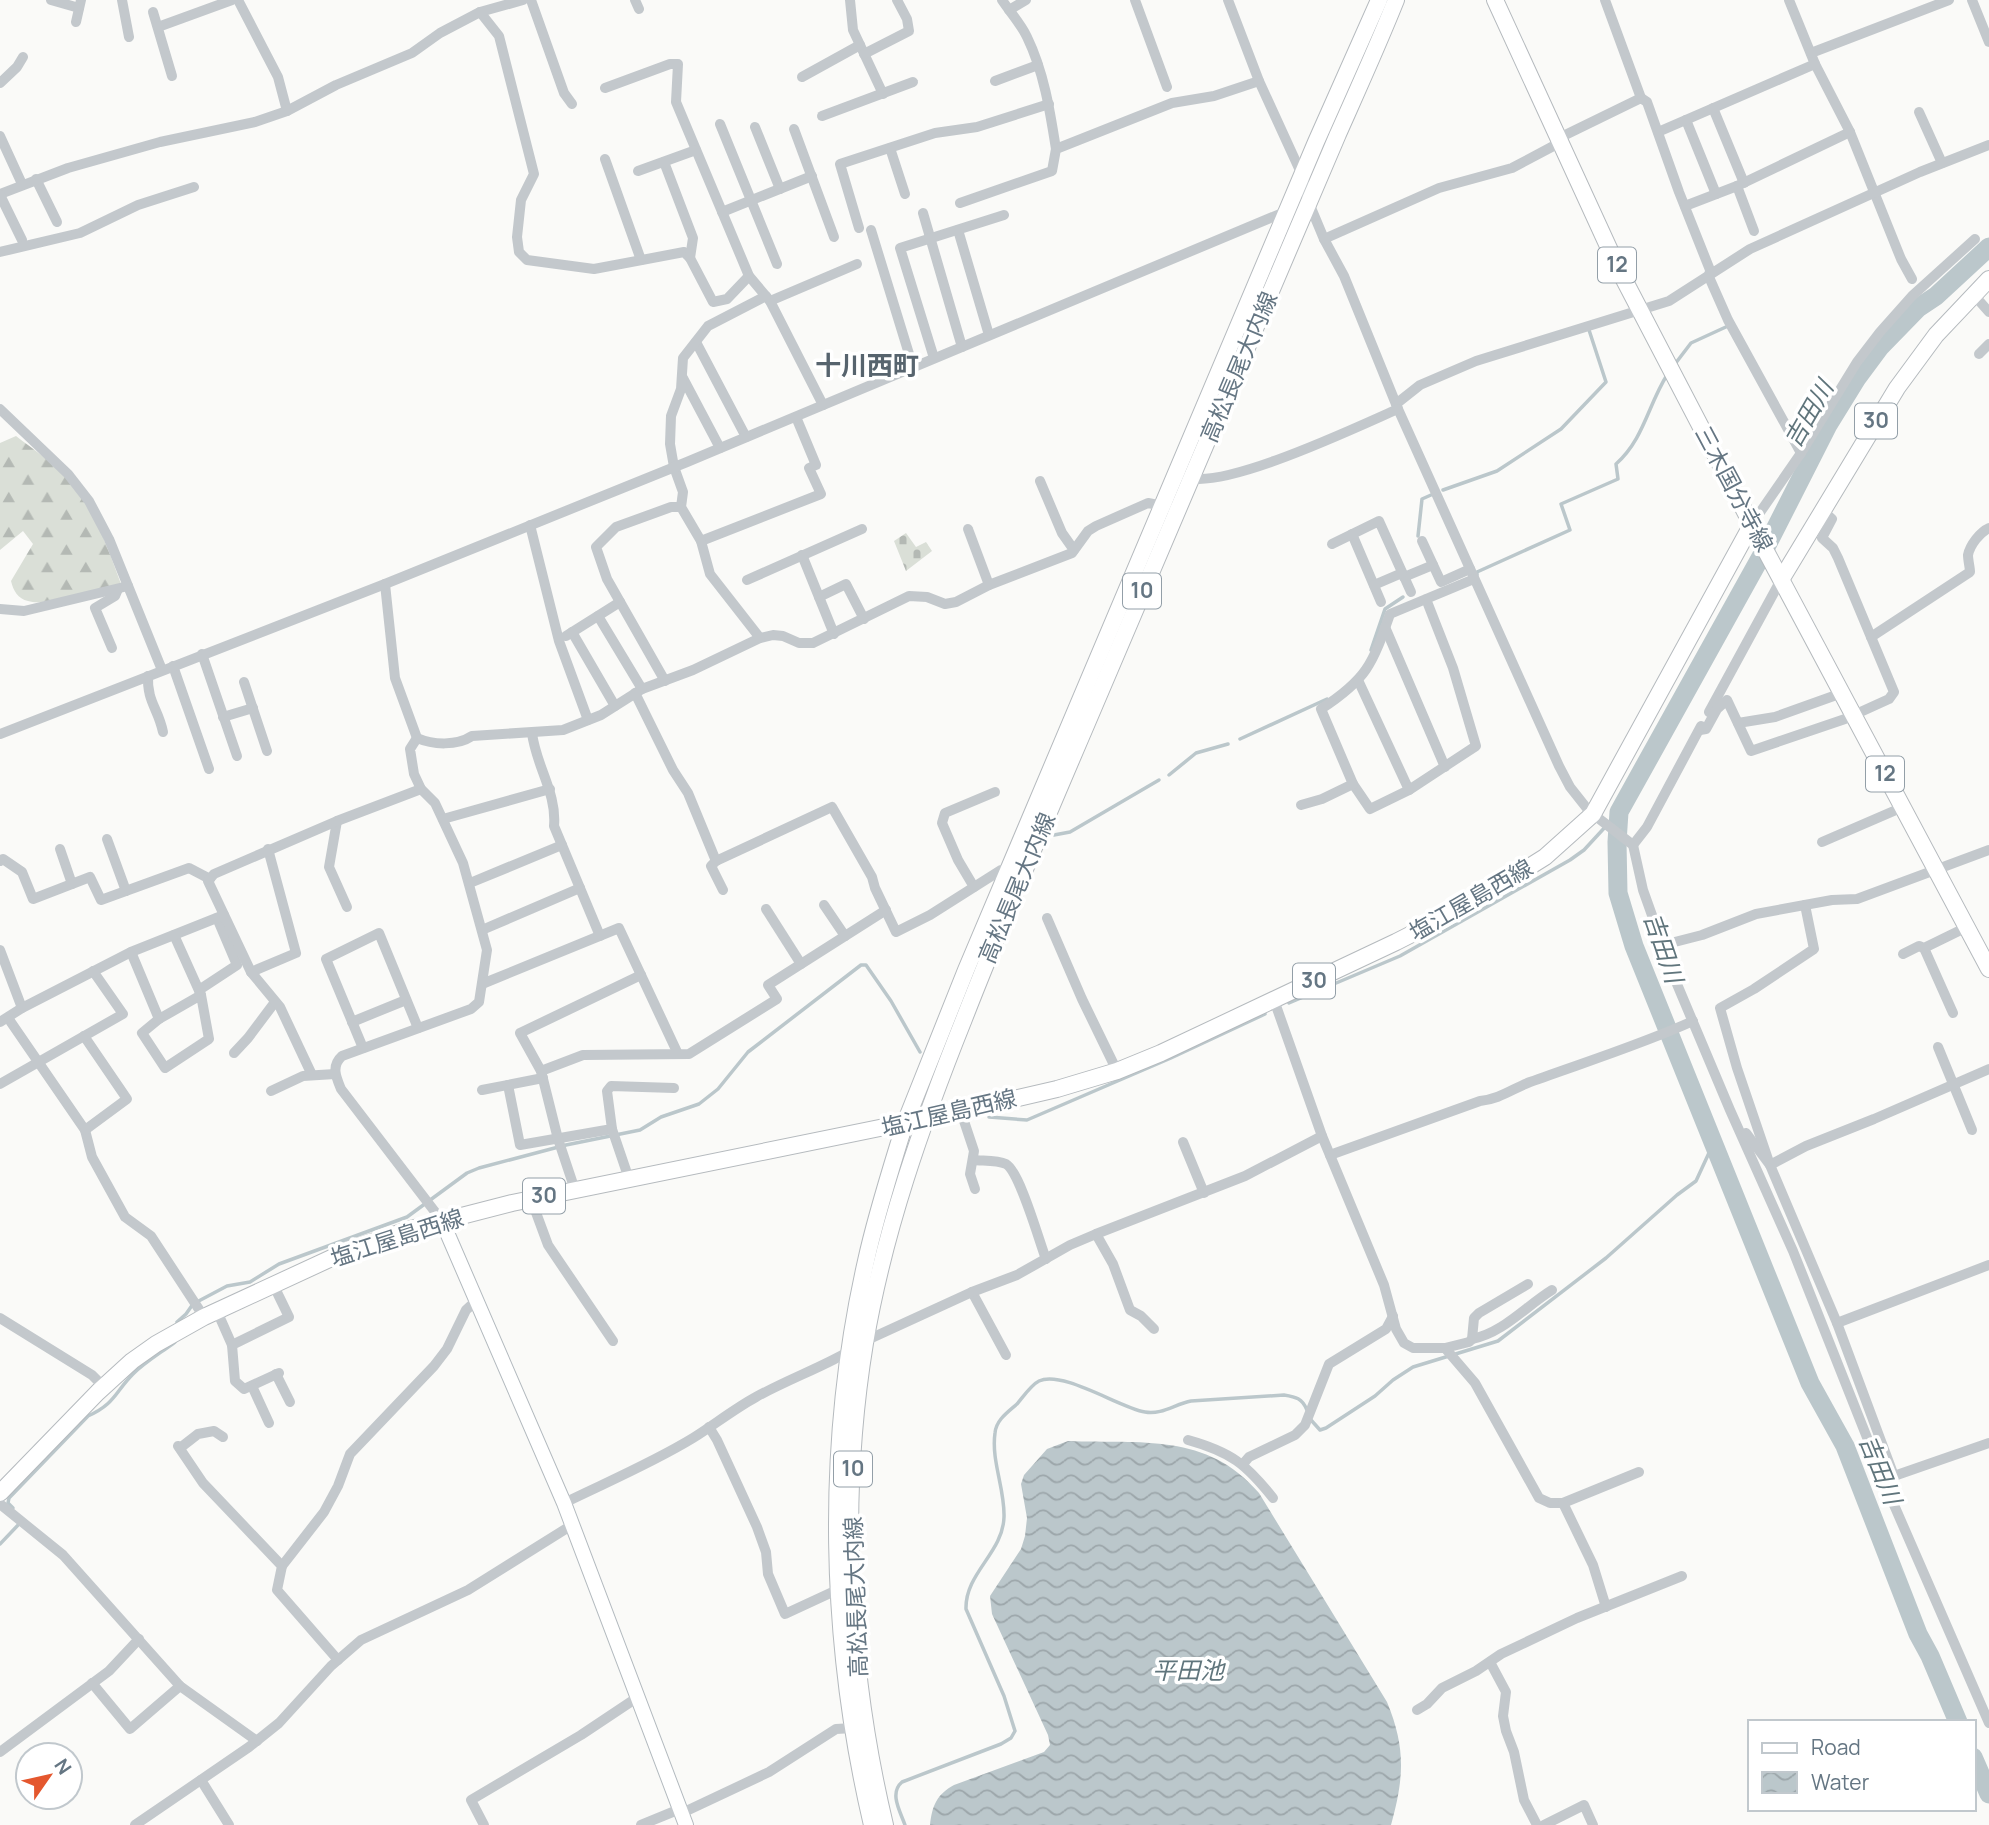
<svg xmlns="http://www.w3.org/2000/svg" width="1989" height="1825" viewBox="0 0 1989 1825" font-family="Manrope,'Noto Sans JP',sans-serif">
	<defs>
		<pattern id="forest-firs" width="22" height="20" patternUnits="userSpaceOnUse" patternTransform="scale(1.75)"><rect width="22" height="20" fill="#dadfd7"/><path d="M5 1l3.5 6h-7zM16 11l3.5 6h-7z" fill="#b4b9b4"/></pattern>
		<pattern id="cemetery-stones" width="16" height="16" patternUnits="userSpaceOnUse" patternTransform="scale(1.75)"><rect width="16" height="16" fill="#dadfd7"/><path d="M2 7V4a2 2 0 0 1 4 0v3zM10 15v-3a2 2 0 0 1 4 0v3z" fill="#b4b9b4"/></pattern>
		<pattern id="water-waves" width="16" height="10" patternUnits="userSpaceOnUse" patternTransform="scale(1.75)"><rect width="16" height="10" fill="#bbc7cb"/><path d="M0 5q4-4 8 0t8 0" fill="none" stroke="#9ca6aa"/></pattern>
	</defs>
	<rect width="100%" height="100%" fill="#fafaf8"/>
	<!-- forest -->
	<path fill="url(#forest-firs)" d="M16,436C33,449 52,462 66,477C94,507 107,546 121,584C99,589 48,607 28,601C18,599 13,590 11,581L33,544L23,531L0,550V443Z"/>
	<!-- cemetery -->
	<polygon fill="url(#cemetery-stones)" points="906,533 916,547 926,542 932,551 906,571 894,541"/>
	<!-- water -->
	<path fill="url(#water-waves)" d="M1068,1441C1141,1444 1207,1432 1259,1493L1387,1702C1406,1748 1404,1778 1391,1825H930C932,1806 937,1794 954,1785L1044,1752L1050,1745L1048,1735L992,1614L990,1596L1021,1549L1025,1536L1027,1518L1021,1484L1024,1475L1047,1449Z"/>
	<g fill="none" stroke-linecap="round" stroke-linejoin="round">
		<!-- stream -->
		<g stroke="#bbc7cb" stroke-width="3.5">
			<polyline points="1675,364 1691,343 1728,326"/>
			<polyline points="1443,490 1497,471 1561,429 1606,382 1589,330"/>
			<polyline points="1418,536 1422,499 1431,495"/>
			<path d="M1477,575V572L1570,530L1561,504L1618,479L1616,464C1644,439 1648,405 1667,375"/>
			<polyline points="1371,650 1385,609 1403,597"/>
			<polyline points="1240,739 1327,699"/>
			<polyline points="1169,775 1196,753 1228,744"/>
			<polyline points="1054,835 1070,832 1159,780"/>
			<polyline points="1289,1003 1400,956 1570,860 1584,850 1619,812"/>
			<polyline points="989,1117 1027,1120 1171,1058 1265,1014"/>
			<polyline points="177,1322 186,1314 193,1304 227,1286 250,1282 279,1264 407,1217 467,1173 479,1168 566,1145 640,1130 661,1117 699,1104 718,1089 748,1052 861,965 866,965 891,1001 920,1052"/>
			<polyline points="1311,1420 1320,1430 1326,1428 1375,1396 1393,1380 1413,1367 1498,1341 1606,1258 1677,1195 1696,1181 1714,1142"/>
			<path d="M13,1508L8,1503L9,1498L88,1416C115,1404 115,1392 133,1374C145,1362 162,1352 175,1342"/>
			<polyline points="0,1544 20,1523"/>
			<path d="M905,1825C900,1811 889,1793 902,1782L1001,1744L1011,1738L1015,1731L1004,1696L966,1609C965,1573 1003,1553 1004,1517C1005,1489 991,1461 995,1433C996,1420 1008,1412 1017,1404C1023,1397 1031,1385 1039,1381C1063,1370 1120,1408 1145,1412C1162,1415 1175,1404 1191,1401L1284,1395C1296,1397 1302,1398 1307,1410"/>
		</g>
		<!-- river -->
		<g stroke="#bbc7cb" stroke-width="19">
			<polyline points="1958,1722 1930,1656 1918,1634 1845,1446 1810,1383 1634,946 1618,893 1617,842 1619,812 1763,553 1828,425 1857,378 1880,347 1918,308 1936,296 1989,247"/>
			<polyline points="1973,1757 1989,1794"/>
		</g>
		<!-- secondary casing -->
		<g stroke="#b3babf" stroke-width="16">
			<polyline id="secondary" points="442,1221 564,1503 686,1825"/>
		</g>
		<!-- primary casing -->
		<g stroke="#b5babe" stroke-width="18">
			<g id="primary">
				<polyline points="1495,0 1618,268 1753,527 1989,969"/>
				<polyline points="1782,578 1897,388 1936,335 1989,279"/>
				<polyline points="0,1493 98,1392 132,1361 156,1344 204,1317 351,1249 411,1229 512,1203 958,1112 1057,1089 1117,1071 1161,1053 1396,942 1465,907 1545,857 1593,814 1752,524"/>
				<path d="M872,1825C829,1642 824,1446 866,1261C876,1215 891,1169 905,1123L966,970L1316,142L1379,0"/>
				<path d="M885,1825C848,1670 839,1501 865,1343C884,1231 922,1124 964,1019C1003,919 1045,821 1087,723C1170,526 1254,330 1338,134C1358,89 1378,45 1396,0"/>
			</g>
		</g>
		<!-- street -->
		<g stroke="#c3c8cc" stroke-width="10">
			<polyline points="51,0 79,8"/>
			<polyline points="122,0 129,37"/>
			<polyline points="238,0 278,77 287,111"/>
			<polyline points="531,0 564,93 572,104"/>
			<polyline points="635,0 639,9"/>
			<polyline points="850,0 853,30 883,94"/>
			<path d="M1002,0C1010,12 1021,24 1027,37C1044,72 1050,111 1056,149"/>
			<polyline points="1135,0 1167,87"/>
			<polyline points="1228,0 1259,81 1302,175 1309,203 1324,239 1344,276 1398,409 1559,766 1570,787 1589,811 1633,845 1643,890 1674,977 1730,1110 1793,1251 1891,1498 1989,1723"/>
			<polyline points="1605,0 1641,98"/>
			<polyline points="1789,0 1815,64 1850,132 1901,259 1912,279"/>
			<polyline points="1972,0 1989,42"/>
			<polyline points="1009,10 1026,0"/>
			<polyline points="153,12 172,76"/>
			<polyline points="480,12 499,36 534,174 521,200 517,237 519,252 527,260 594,269 684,252 690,258 713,302 727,299 749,276"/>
			<polyline points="76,22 81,0"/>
			<polyline points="158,27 232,0"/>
			<polyline points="1811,53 1949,0"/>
			<polyline points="864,54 909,31 907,19 897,0"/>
			<polyline points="802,77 860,45"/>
			<polyline points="995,81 1038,65"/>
			<polyline points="0,83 17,67 23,57"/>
			<polyline points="605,88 670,64 678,64 676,102 749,276 770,301 823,405"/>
			<polyline points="1713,108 1744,183"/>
			<polyline points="1919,112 1942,163"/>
			<polyline points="822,116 913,82"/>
			<polyline points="1686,120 1716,194"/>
			<polyline points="720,124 777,264"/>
			<polyline points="755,127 780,189"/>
			<polyline points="794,129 834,237"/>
			<polyline points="1658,132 1815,64"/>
			<polyline points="0,136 22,184"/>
			<polyline points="1559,138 1641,98 1647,102 1679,192 1710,270 1709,277 1728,320 1801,453"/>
			<polyline points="890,148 905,194"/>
			<polyline points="605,159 641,260"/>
			<polyline points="664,162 693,238 690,258"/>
			<polyline points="638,171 696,150"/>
			<polyline points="36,179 57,222"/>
			<polyline points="1737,186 1754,231"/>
			<polyline points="0,194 68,168 160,142 255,122 287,111 336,85 412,53 440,33 480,12 523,0"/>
			<polyline points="0,195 22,240"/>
			<polyline points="960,203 1052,171 1056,149 1172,103 1214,96 1259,81"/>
			<polyline points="1685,206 1737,186 1850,132"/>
			<polyline points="722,212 812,176"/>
			<polyline points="923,213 962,347"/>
			<polyline points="859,228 840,164 935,133 977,127 1049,104"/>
			<polyline points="871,230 913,367"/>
			<polyline points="958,230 989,335"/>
			<polyline points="1324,239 1439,188 1512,168 1561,142"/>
			<polyline points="0,252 80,233 138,205 194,187"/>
			<polyline points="1974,295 1989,312"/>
			<polyline points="770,301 857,264"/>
			<polyline points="696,342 746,437"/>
			<polyline points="1979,354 1989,344"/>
			<polyline points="934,358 900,248 1004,215"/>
			<polyline points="683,378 720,448"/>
			<polyline points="1396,404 1420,385 1476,361 1669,301 1750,249 1920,172 1989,145"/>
			<polyline points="0,409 68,474 89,501 109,539 162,670"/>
			<path d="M1186,477C1223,491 1359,426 1398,409"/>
			<polyline points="1040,481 1062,533 1074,550"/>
			<polyline points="1752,524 1801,453 1857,362 1880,332 1912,296 1975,239"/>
			<polyline points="530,525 559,641 588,720"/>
			<polyline points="968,529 989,585"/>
			<polyline points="1352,534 1381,602"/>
			<polyline points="701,541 821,494 809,468 816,465 796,417"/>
			<polyline points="1422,541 1441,582 1470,569"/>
			<polyline points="1332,544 1379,521 1411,592"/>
			<polyline points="802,555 834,634"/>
			<polyline points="1404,577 1433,565"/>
			<polyline points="747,580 862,529"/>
			<path d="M385,584L395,678L417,738C433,745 457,746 472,736L563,730L601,715L642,689L693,670L760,638L773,635L783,636L799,643H813L909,596L927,597L945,604L956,602L989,585L1072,553L1088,531L1096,526L1148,503L1168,507"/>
			<polyline points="1374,585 1402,573"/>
			<polyline points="819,597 846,584 864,619"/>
			<path d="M1426,599L1453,668L1476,746L1409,790L1370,809L1353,784L1321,709C1367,679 1372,665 1390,614L1474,579"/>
			<polyline points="0,609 24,611 128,586"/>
			<polyline points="598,616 642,689"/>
			<polyline points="1385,627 1445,767"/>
			<polyline points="572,632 615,706"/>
			<polyline points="566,636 620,602"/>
			<path d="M1871,637L1970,572C1970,568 1968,560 1968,555C1970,545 1980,532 1989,528"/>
			<polyline points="760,638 710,574 701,541 681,507 683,492 674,467 670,444 671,416 681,389 683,358 708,326 766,296"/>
			<polyline points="112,648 95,608 115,596 118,589"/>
			<polyline points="202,654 237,756"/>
			<polyline points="173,666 209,769"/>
			<path d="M148,676C147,702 158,708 163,732"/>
			<polyline points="1358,680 1409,790"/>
			<polyline points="665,681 607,579 596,547 616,527 671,507 681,507"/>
			<polyline points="244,682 267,751"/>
			<polyline points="635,693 673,770 688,793 716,861"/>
			<polyline points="1709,712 1782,578"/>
			<polyline points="223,717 253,708"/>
			<polyline points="1738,723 1775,717 1842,693"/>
			<polyline points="1700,730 1706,729 1717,709 1727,700 1751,751 1845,719 1889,699 1894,692 1838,558 1833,548 1822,538 1832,519 1822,510"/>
			<path d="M532,733C536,766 557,793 554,826L600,936"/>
			<polyline points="0,734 385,584 687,462 1287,211"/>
			<path d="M417,738L410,749L414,774L421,789L435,803L463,863L487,950L479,1002L471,1009L342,1056C331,1066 336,1077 341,1089L442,1221"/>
			<polyline points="1301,805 1322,799 1353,784"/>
			<polyline points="443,819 550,789"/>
			<polyline points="337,821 329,867 347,907"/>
			<polyline points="107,839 126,891"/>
			<polyline points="1822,842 1903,807"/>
			<polyline points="1633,845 1647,827 1701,726"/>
			<polyline points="60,849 72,884"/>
			<polyline points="0,861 3,859 22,872 33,899 90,877 101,900 189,868 210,879"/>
			<polyline points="470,883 562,845"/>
			<polyline points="974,887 958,860 942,823 945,813 995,792"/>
			<polyline points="723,890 711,866 716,861 832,807 872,877 875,888 896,932 930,915 1001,870 1008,874"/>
			<polyline points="824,905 845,936"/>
			<polyline points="1805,905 1814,949 1754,989 1720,1008 1737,1068 1770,1165 1837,1323 1894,1476 1989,1443"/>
			<polyline points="766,909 801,964"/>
			<polyline points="1047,918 1082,999 1117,1071"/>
			<polyline points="482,930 580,888"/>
			<polyline points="174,935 201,995"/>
			<polyline points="1663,945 1702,935 1756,914 1832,900 1857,899 1989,850"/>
			<polyline points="1924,948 1953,1013"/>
			<polyline points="0,950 22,1008"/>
			<polyline points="131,952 159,1019"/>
			<polyline points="1903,954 1919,946 1924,948 1967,927"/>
			<polyline points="251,972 296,953 268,849"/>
			<polyline points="482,984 619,928 678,1054"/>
			<polyline points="199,990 237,965 217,918"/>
			<polygon points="201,995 209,1039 165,1068 142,1033 159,1019"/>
			<polyline points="1274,1000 1322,1136 1384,1285 1396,1329 1404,1343 1413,1348 1445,1348 1475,1383 1539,1498 1550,1503 1563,1503 1639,1472"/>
			<polyline points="8,1018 85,1130 92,1157 125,1217 151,1236 204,1317"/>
			<polyline points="0,1022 22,1008 131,952 224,915"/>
			<polyline points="352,1022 406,1000"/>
			<polyline points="84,1036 127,1099 85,1130"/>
			<polyline points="1938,1047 1972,1130"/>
			<polyline points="363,1048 326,959 379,933 418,1028"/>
			<polyline points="234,1053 248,1038 275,1002"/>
			<polyline points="541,1071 583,1055 689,1054 777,999 768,985 886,910"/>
			<polyline points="312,1075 280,1007 251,972 208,881 214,874 337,821 421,789"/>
			<polyline points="0,1084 123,1014 93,971"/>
			<polyline points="508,1085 520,1145 612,1129 607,1091 611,1086 674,1088"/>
			<polyline points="482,1090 543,1078"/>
			<polyline points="271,1091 303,1076 335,1074"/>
			<polyline points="961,1112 974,1151 970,1174 975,1189"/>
			<polyline points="612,1129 629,1179"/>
			<polyline points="1746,1133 1770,1165 1806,1146 1874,1119 1989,1069"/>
			<polyline points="1183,1142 1204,1193"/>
			<path d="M1330,1155L1480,1101C1500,1099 1512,1089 1530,1082C1585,1062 1640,1045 1693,1021"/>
			<path d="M974,1160C983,1161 997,1160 1006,1164C1020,1172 1039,1241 1046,1259"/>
			<polyline points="575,1190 558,1139 541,1071 520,1033 641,975"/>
			<polyline points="531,1199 548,1245 613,1341"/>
			<polyline points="1096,1234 1113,1264 1130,1310 1141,1316 1154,1329"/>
			<polyline points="273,1284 289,1317 232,1345 235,1381 244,1389 279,1373"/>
			<polyline points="972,1292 1006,1355"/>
			<polyline points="217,1311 232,1345"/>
			<polyline points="0,1318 92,1375 104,1387"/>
			<polyline points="1837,1323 1989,1265"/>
			<path d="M1472,1339C1503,1333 1526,1306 1552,1290"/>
			<polyline points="1445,1348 1469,1342 1472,1339 1474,1318 1479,1313 1528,1284"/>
			<polyline points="276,1374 290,1402"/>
			<polyline points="252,1386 269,1423"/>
			<polyline points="709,1427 717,1440 757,1527 766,1552 768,1574 785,1614 839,1589"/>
			<path d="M1188,1440C1231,1452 1246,1464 1273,1498"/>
			<polyline points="178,1446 203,1483 282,1566 277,1590 338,1660"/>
			<polyline points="180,1448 198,1434 214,1431 223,1437"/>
			<polyline points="1243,1464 1249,1457 1295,1435 1305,1425 1329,1364 1386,1329 1393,1316"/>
			<path d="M564,1503C607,1482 652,1463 693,1438C714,1425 734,1409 756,1397C792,1377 832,1364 865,1341L972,1292L1017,1275L1070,1245L1096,1234L1245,1176L1322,1136"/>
			<polyline points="1563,1503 1593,1565 1606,1607"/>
			<polyline points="0,1504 63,1555 180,1686 257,1741"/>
			<polyline points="282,1566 324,1512 338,1486 350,1454 434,1366 447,1349 466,1310 477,1300"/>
			<polyline points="1490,1662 1506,1692 1503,1716 1506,1731 1514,1752 1524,1800 1537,1825"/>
			<polyline points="92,1683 130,1729 180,1686"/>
			<polyline points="1417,1710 1427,1704 1442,1688 1476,1671 1501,1654 1577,1618 1682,1576"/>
			<polyline points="0,1752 109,1671 139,1639"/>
			<polyline points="201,1780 229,1825"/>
			<polyline points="682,1813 769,1772 836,1729 853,1728"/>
			<polyline points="135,1825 249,1747 279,1723 331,1666 361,1640 468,1590 572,1525"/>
			<polyline points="484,1825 471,1800 581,1735 638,1697"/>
			<polyline points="641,1825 680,1809"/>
			<polyline points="1544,1825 1584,1805 1593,1825"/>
		</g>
		<!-- secondary -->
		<use href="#secondary" stroke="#fff" stroke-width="14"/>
		<!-- primary -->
		<use href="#primary" stroke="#fff" stroke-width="16"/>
	</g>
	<g text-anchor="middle" stroke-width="7" stroke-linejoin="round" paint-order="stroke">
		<!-- shield labels -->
		<g fill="#fff" stroke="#939fa8" stroke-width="2">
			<rect x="1598" y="247.5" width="38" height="35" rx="5"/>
			<rect x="1855" y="403.5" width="42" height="35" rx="5"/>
			<rect x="1123" y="573.5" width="38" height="35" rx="5"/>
			<rect x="1866" y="756.5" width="38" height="35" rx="5"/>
			<rect x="1293" y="963.5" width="42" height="35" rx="5"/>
			<rect x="523" y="1178.5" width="42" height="35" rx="5"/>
			<rect x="834" y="1451.5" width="38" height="35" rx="5"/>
		</g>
		<g font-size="21" font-weight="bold" fill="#657683">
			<text x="1617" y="272">12</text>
			<text x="1876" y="428">30</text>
			<text x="1142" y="598">10</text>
			<text x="1885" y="781">12</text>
			<text x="1314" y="988">30</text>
			<text x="544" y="1203">30</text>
			<text x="853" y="1476">10</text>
		</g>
		<!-- street labels -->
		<g font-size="23" fill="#657683" stroke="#fff">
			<text transform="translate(1239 367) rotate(-67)" y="8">高松長尾大内線</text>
			<text transform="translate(1734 489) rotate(62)" y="8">三木国分寺線</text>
			<text transform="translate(1017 888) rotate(-67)" y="8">高松長尾大内線</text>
			<text transform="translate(1471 900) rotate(-30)" y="8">塩江屋島西線</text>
			<text transform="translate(949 1113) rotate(-13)" y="8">塩江屋島西線</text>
			<text transform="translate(397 1238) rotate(-18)" y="8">塩江屋島西線</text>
			<text transform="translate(856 1597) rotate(-92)" y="8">高松長尾大内線</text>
		</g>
		<!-- water labels -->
		<g font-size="24" font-style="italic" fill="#60757c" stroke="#fff">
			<text transform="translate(1809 414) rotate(-60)" y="8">吉田川</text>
			<text transform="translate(1663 948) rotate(71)" y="8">吉田川</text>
			<text transform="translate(1880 1470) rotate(68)" y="8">吉田川</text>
			<text x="1188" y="1679">平田池</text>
		</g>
		<!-- quarter labels -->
		<g font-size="26" font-weight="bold" fill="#57646e" stroke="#fff">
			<text x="867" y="375">十川西町</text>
		</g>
	</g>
	<!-- legend -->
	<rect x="1748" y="1720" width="228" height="91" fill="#ffffff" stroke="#c1c8cd" stroke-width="2"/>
	<rect x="1762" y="1743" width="35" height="10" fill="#ffffff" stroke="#c1c8cd" stroke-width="2"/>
	<text x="1811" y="1755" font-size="21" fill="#657683">Road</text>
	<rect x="1762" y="1772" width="35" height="21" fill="url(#water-waves)" stroke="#c1c8cd" stroke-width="2"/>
	<text x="1811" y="1790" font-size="21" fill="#657683">Water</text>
	<!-- north arrow -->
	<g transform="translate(49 1776) rotate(56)"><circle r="33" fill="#ffffff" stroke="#c1c8cd" stroke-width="2"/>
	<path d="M0-5L12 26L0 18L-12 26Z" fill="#e4572e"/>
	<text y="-10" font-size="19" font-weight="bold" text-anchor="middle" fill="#657683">N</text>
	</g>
</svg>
